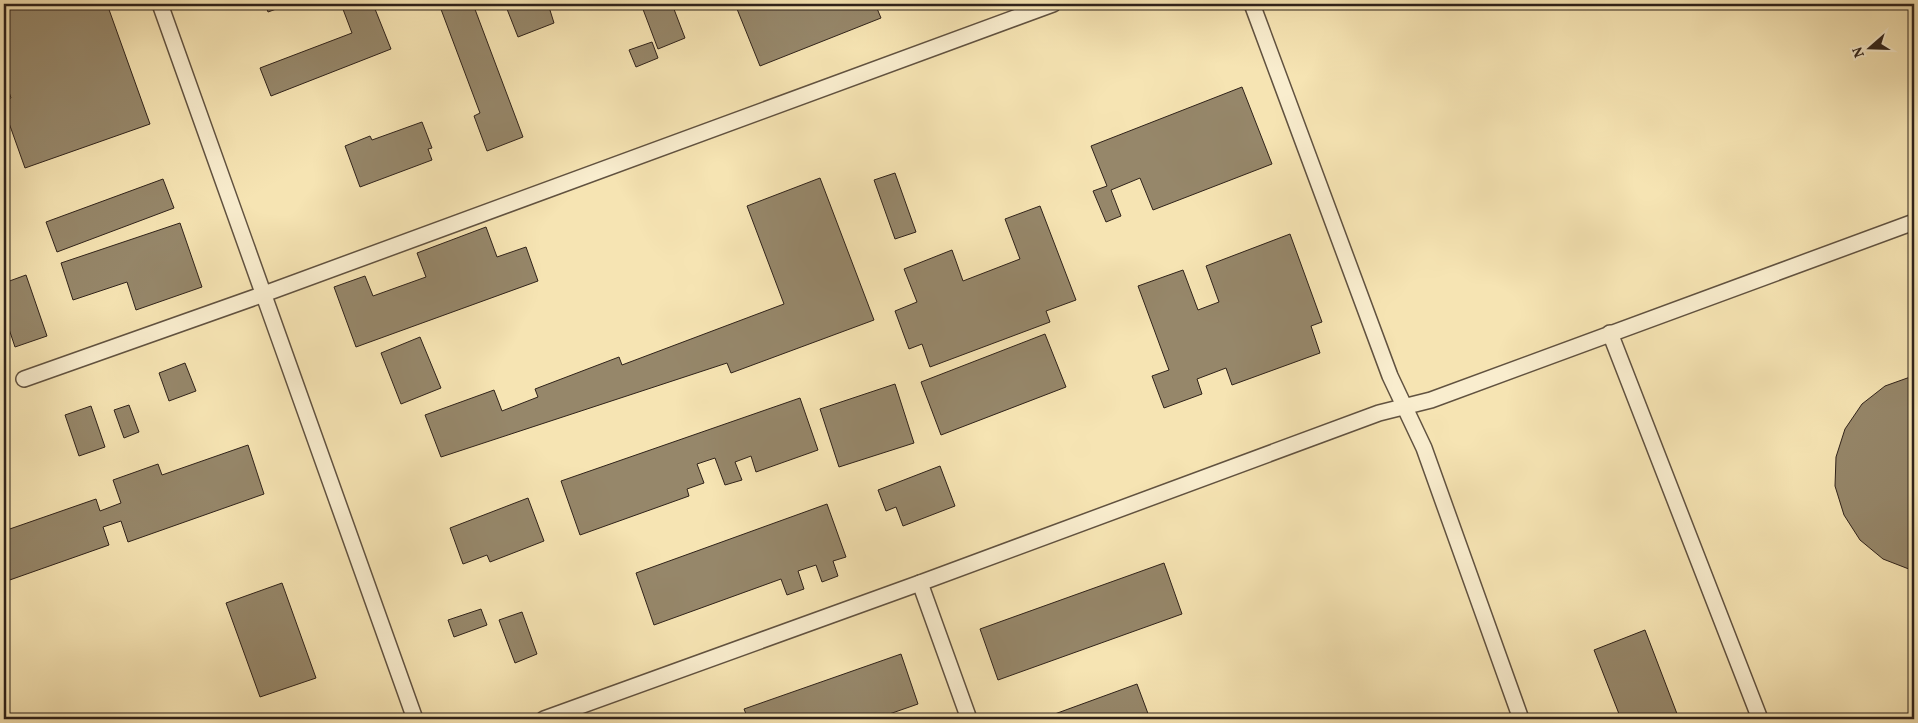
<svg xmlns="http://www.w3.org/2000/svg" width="1918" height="723" viewBox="0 0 1918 723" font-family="Vollkorn,serif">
	<rect width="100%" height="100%" fill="#f6e4b3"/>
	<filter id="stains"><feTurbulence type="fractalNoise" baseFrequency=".004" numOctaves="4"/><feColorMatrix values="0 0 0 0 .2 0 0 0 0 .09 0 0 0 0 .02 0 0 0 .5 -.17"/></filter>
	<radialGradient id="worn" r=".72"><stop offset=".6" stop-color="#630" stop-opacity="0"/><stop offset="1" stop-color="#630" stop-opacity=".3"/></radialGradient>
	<!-- building -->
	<g fill="#96876a" stroke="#2f221a">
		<polygon points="4,4 107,4 150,124 25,168 4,109 4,101 11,98 4,77"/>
		<polygon points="265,4 290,4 268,12"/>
		<polygon points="341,4 373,4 391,49 271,96 260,68 352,33"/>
		<polygon points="439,4 473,4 523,137 487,151 474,116 480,113"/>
		<polygon points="505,4 553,4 553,6 549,7 554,23 518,37"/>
		<polygon points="641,4 672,4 685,38 658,49"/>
		<polygon points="735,4 881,4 876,6 881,18 760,66"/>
		<polygon points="652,42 658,58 636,67 629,50"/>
		<polygon points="1242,87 1272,164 1153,210 1140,178 1111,190 1121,216 1106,222 1093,191 1107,186 1091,146"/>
		<polygon points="422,122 432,148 428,149 432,160 360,187 345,146 370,136 372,140"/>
		<polygon points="895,173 916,232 895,239 874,180"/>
		<polygon points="820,178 874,320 731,373 727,363 441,457 425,415 494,390 502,411 538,397 535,389 619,357 622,365 784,304 747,206"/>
		<polygon points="163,179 174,208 57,252 46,222"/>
		<polygon points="1040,206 1076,300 1046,311 1050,322 930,367 922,344 909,349 895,311 917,302 904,269 952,250 963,281 1020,259 1005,219"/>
		<polygon points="180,223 202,287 136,310 127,282 73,300 61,263"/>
		<polygon points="486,227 497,257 526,247 538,281 356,347 334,287 365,276 373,296 426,277 417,253"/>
		<polygon points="1290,234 1322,322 1311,326 1320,353 1232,385 1226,368 1197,379 1202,394 1164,408 1152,376 1169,370 1138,286 1183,270 1198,310 1219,302 1206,266"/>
		<polygon points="26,275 47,336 15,347 4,314 4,283"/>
		<polygon points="1045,334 1066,387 941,435 921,382"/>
		<polygon points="420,337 441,388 401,404 381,353"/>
		<polygon points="185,363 196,391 169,401 159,373"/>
		<polygon points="1913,376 1914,376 1914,571 1883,559 1860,540 1844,515 1835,486 1836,457 1845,429 1862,404 1885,386"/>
		<polygon points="895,384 914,443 839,467 820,409"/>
		<polygon points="800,398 818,450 756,472 751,456 735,462 742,480 725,485 715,458 697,464 704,483 687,489 689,496 580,535 561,481"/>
		<polygon points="129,405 139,432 124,438 114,410"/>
		<polygon points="91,406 105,447 79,456 65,415"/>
		<polygon points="248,445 264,494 128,542 121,521 103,527 109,545 4,582 4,531 96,499 100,511 121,503 113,480 158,464 162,475"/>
		<polygon points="940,466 955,506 903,526 896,507 886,511 878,490"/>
		<polygon points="528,498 544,541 490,562 487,555 463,564 450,528"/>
		<polygon points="827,504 846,557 833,561 838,576 822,582 816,565 798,571 804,589 787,595 781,579 654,625 636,573"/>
		<polygon points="1164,563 1182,614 998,680 980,629"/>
		<polygon points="282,583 316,678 260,697 226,603"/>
		<polygon points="481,609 487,625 454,637 448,620"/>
		<polygon points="522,612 537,654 515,663 499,620"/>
		<polygon points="1645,630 1679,719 1621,719 1594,650"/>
		<polygon points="901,654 918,704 875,719 748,719 744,709"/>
		<polygon points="1137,684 1150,719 1041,719"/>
	</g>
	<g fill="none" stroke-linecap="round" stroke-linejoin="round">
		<!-- lane casing -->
		<g stroke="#615240" stroke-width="18">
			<g id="lane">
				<polyline points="160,4 415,719"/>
				<polyline points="1252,4 1390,376 1424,448 1521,719"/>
				<polyline points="1610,333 1760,719"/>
				<polyline points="24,379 264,294 1053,4"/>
				<polyline points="920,583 969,719"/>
				<polyline points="544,719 920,583 1379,413 1431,400 1914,222"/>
			</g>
		</g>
		<!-- lane -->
		<use href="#lane" stroke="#f9edce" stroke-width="15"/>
	</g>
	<!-- margin -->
	<rect width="1918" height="723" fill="none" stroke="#f6e4b3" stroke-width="20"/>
	<rect x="5" y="5" width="1908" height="713" fill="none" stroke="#2f221a" stroke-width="2.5"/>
	<rect x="10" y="10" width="1898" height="703" fill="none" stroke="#2f221a"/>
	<!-- north arrow -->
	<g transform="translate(1870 48) rotate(250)" stroke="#f9edce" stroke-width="4" paint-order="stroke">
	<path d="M0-4L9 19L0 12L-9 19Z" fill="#2f221a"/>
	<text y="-8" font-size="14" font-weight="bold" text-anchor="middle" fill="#2f221a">N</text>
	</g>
	<rect width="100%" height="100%" filter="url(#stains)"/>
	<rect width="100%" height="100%" fill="url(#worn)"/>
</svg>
